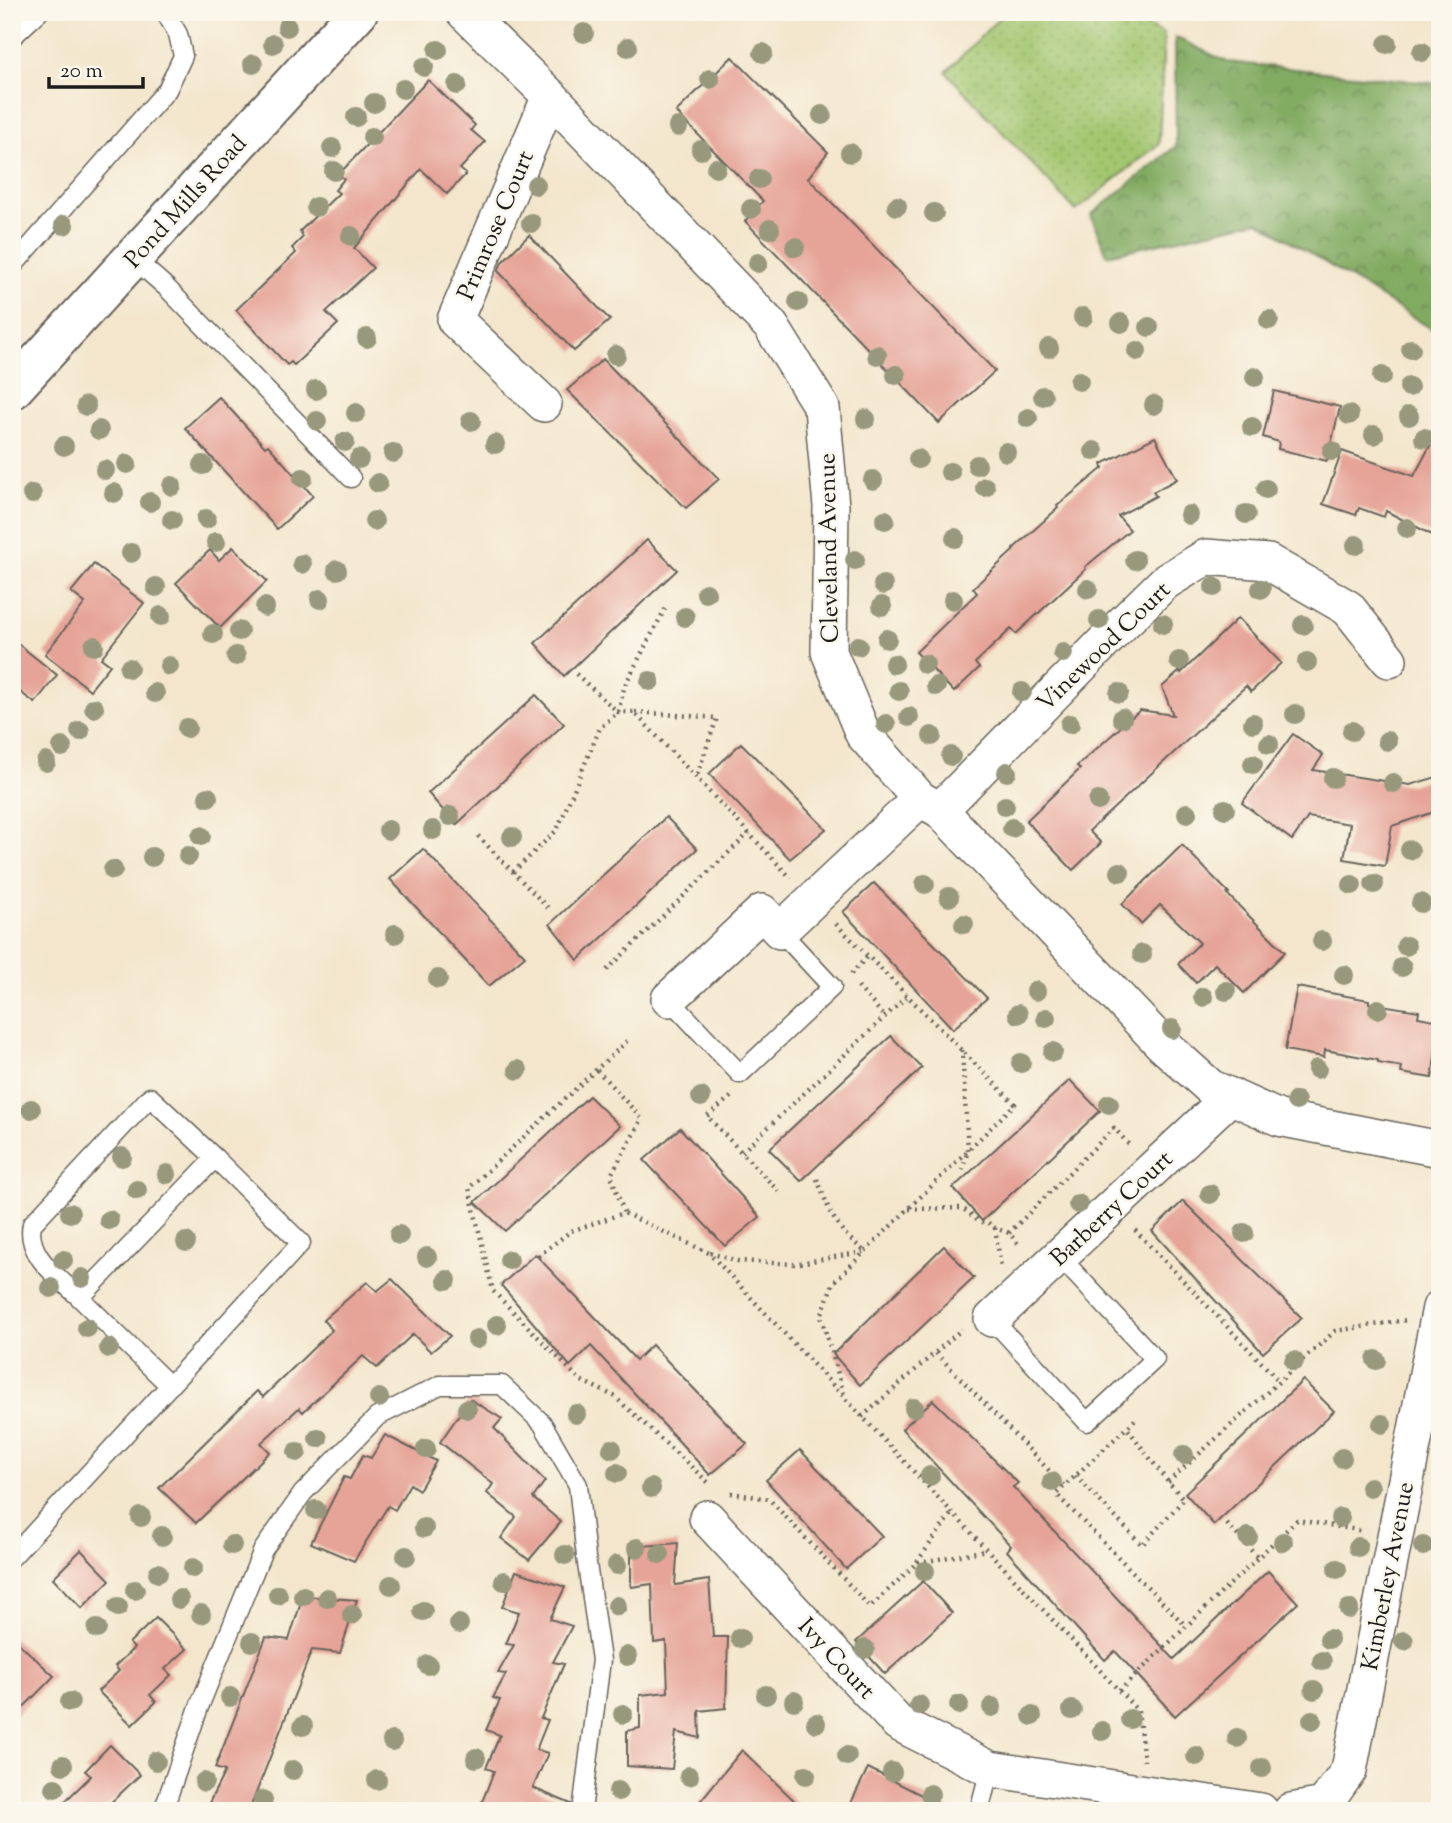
<svg xmlns="http://www.w3.org/2000/svg" width="1452" height="1823" viewBox="0 0 1452 1823" font-family="'Sorts Mill Goudy',serif">
	<defs>
		<pattern id="green-dots" width="8" height="8" patternUnits="userSpaceOnUse" patternTransform="scale(1.75)"><rect width="8" height="8" fill="#a3c66f"/><path d="M2 2h.1M6 6h.1" fill="none" stroke="#8caa60" stroke-width="1.8" stroke-linecap="round"/></pattern>
		<pattern id="forest-crowns" width="20" height="18" patternUnits="userSpaceOnUse" patternTransform="scale(1.75)"><rect width="20" height="18" fill="#82ab62"/><path d="M2 6a3 3 0 1 1 6 0M12 15a3 3 0 1 1 6 0" fill="none" stroke="#6a8a50"/></pattern>
	</defs>
	<rect width="100%" height="100%" fill="#fbf7ec"/>
	<filter id="ink" filterUnits="userSpaceOnUse"><feTurbulence type="fractalNoise" baseFrequency=".0143" numOctaves="2"/><feDisplacementMap in="SourceGraphic" scale="14" xChannelSelector="R" yChannelSelector="G"/><feConvolveMatrix kernelMatrix="1 2 1 2 8 2 1 2 1" color-interpolation-filters="sRGB"/></filter>
	<filter id="wash" filterUnits="userSpaceOnUse"><feTurbulence type="fractalNoise" baseFrequency=".00686" numOctaves="4" result="noise"/><feDisplacementMap in="SourceGraphic" scale="28" xChannelSelector="R" yChannelSelector="G"/><feGaussianBlur stdDeviation="1.57" result="paint"/><feColorMatrix in="noise" values="0 0 0 0 0 0 0 0 0 0 0 0 0 0 0 0 0 1.4 0 .05"/><feComposite in="paint" operator="in"/></filter>
	<g filter="url(#wash)">
		<rect width="100%" height="100%" fill="#f3e6cc"/>
		<!-- green -->
		<polygon fill="url(#green-dots)" stroke="#607146" stroke-width="2" points="1005,12 1122,12 1164,34 1159,144 1076,211 946,72"/>
		<!-- forest -->
		<polygon fill="url(#forest-crowns)" stroke="#4f643f" stroke-width="2" points="1175,37 1227,62 1440,84 1440,334 1258,221 1107,255 1091,215 1176,146"/>
		<g id="blocks">
			<!-- building -->
			<g fill="#e6a397">
				<polygon points="732,57 828,152 808,178 995,371 939,423 745,221 763,201 676,112"/>
				<polygon points="428,80 475,125 471,130 485,142 460,169 466,174 447,194 421,169 354,248 373,268 326,312 338,324 294,365 291,362 287,365 236,310 296,253 292,248 303,237 300,231 339,193 335,190 344,179 339,174"/>
				<polygon points="529,235 610,320 574,351 498,271 502,262"/>
				<polygon points="603,359 719,479 686,508 567,390"/>
				<polygon points="1274,391 1340,407 1327,461 1278,449 1279,442 1263,437"/>
				<polygon points="219,397 265,447 268,445 313,496 277,529 185,428"/>
				<polygon points="1440,427 1440,539 1386,511 1384,517 1359,508 1356,515 1323,504 1342,451 1414,476"/>
				<polygon points="1155,437 1177,479 1153,492 1156,496 1118,516 1130,530 1085,567 1086,569 1016,634 1011,629 975,663 979,668 954,692 916,652 977,593 973,588 1014,550 1013,549 1058,508 1057,506 1103,468 1102,464"/>
				<polygon points="647,540 677,570 564,676 535,643"/>
				<polygon points="233,547 267,581 220,628 176,583 210,550 219,560"/>
				<polygon points="94,564 144,603 101,658 110,665 90,690 45,654 85,603 71,592"/>
				<polygon points="1238,618 1281,663 1251,692 1246,686 1089,831 1101,843 1073,870 1026,821 1080,769 1077,766 1140,710 1173,715 1162,687 1180,671 1181,673"/>
				<polygon points="12,639 57,675 35,703 12,686"/>
				<polygon points="536,695 564,724 456,825 428,793"/>
				<polygon points="1293,734 1323,755 1313,770 1410,785 1440,776 1440,810 1392,826 1385,866 1344,859 1350,824 1308,817 1292,840 1242,803"/>
				<polygon points="741,743 826,829 790,859 709,774"/>
				<polygon points="666,817 697,849 578,960 550,924"/>
				<polygon points="1182,845 1229,893 1227,894 1285,952 1244,993 1215,964 1196,983 1178,964 1200,943 1160,905 1141,924 1122,904"/>
				<polygon points="423,849 525,956 489,986 390,879"/>
				<polygon points="874,883 987,998 953,1029 843,912"/>
				<polygon points="1297,987 1369,1000 1369,1003 1419,1011 1418,1017 1440,1021 1432,1078 1401,1073 1402,1067 1378,1063 1378,1060 1325,1050 1324,1057 1285,1050"/>
				<polygon points="891,1036 922,1068 801,1181 769,1149"/>
				<polygon points="1070,1080 1100,1111 982,1221 953,1188"/>
				<polygon points="589,1096 620,1126 505,1231 475,1202"/>
				<polygon points="680,1128 760,1217 725,1246 644,1160"/>
				<polygon points="1183,1201 1302,1318 1263,1353 1152,1231"/>
				<polygon points="944,1246 974,1278 860,1385 833,1354"/>
				<polygon points="535,1254 636,1360 652,1345 747,1444 710,1475 591,1346 570,1366 501,1285"/>
				<polygon points="392,1279 450,1336 431,1352 413,1334 377,1368 363,1356 303,1412 299,1408 261,1443 270,1452 196,1523 159,1488 257,1391 263,1397 332,1330 323,1320 367,1282 377,1291"/>
				<polygon points="1303,1380 1334,1411 1214,1525 1185,1493"/>
				<polygon points="470,1399 502,1419 494,1428 545,1481 533,1498 561,1522 529,1560 501,1538 516,1517 487,1493 493,1484 440,1442"/>
				<polygon points="933,1400 1018,1483 1013,1487 1174,1659 1268,1571 1298,1603 1175,1716 1115,1651 1105,1660 1007,1551 1011,1546 902,1429"/>
				<polygon points="385,1435 436,1461 419,1490 410,1484 395,1510 388,1506 354,1561 311,1543 344,1477 350,1479 363,1455 371,1458"/>
				<polygon points="800,1450 882,1536 846,1569 766,1480"/>
				<polygon points="678,1543 675,1585 709,1580 713,1637 728,1637 726,1708 699,1711 700,1738 676,1732 672,1769 627,1766 627,1731 640,1728 640,1695 668,1692 666,1641 654,1643 652,1584 631,1587 631,1547"/>
				<polygon points="81,1550 110,1580 82,1608 53,1578"/>
				<polygon points="516,1571 565,1587 550,1619 572,1626 553,1662 564,1664 541,1718 548,1720 536,1750 548,1753 533,1788 571,1804 571,1811 498,1811 482,1802 494,1771 486,1768 500,1735 486,1730 500,1700 493,1698 506,1674 498,1673 514,1645 506,1644 519,1612 502,1607"/>
				<polygon points="923,1581 952,1613 885,1674 856,1642"/>
				<polygon points="303,1596 357,1600 340,1653 312,1650 249,1811 205,1811 225,1771 215,1768 266,1637 289,1640"/>
				<polygon points="156,1618 187,1649 165,1669 171,1675 150,1695 156,1702 132,1725 98,1691 119,1671 115,1666 134,1648 129,1643"/>
				<polygon points="12,1637 54,1676 12,1719"/>
				<polygon points="110,1745 140,1775 102,1811 55,1811 91,1776 85,1771"/>
				<polygon points="742,1750 805,1811 692,1811"/>
				<polygon points="868,1768 953,1811 847,1811"/>
			</g>
		</g>
	</g>
	<g filter="url(#ink)">
		<use href="#blocks" fill-opacity="0" stroke="#67635a" stroke-width="2"/>
		<g fill="none" stroke-linecap="round" stroke-linejoin="round">
			<!-- service casing -->
			<g stroke="#67635a" stroke-width="21">
				<g id="service">
					<polyline points="12,37 39,12"/>
					<polyline points="133,258 166,287 351,478"/>
					<polyline points="12,267 167,90 183,56 178,34 165,12"/>
					<polyline points="669,999 740,1074 832,987 780,931"/>
					<path d="M80,1298C60,1278 25,1256 32,1224L150,1097L215,1158"/>
					<polyline points="992,1319 1087,1422 1155,1359 1059,1256"/>
					<polyline points="12,1557 301,1243 215,1158 80,1298 170,1386"/>
					<polyline points="163,1811 199,1707 263,1550 303,1493 377,1417 440,1385 502,1385 542,1423 578,1485 586,1557 601,1660 582,1811"/>
					<polyline points="979,1811 990,1769"/>
				</g>
			</g>
			<!-- minor casing -->
			<g stroke="#67635a" stroke-width="38">
				<g id="minor">
					<polyline points="464,12 550,96 771,326 822,408 831,506 829,652 863,734 920,799 940,810 1162,1044 1210,1087 1279,1118 1440,1149"/>
					<polyline points="544,404 455,320 550,96"/>
					<polyline points="940,810 1115,631 1165,582 1206,557 1268,562 1348,608 1389,660"/>
					<polyline points="669,999 762,912 780,931 920,799"/>
					<polyline points="992,1319 1231,1096"/>
					<polyline points="707,1518 898,1723 990,1769 1261,1811"/>
					<polyline points="1291,1811 1324,1805 1349,1770 1440,1308"/>
				</g>
			</g>
			<!-- secondary casing -->
			<g stroke="#67635a" stroke-width="42">
				<polyline id="secondary" points="12,390 358,12"/>
			</g>
			<!-- path -->
			<g stroke="#67635a" stroke-width="4.5" stroke-dasharray="2 5" stroke-linecap="butt">
				<polyline points="576,674 618,712 634,712 791,878"/>
				<polyline points="635,712 717,718 696,778"/>
				<polyline points="478,836 551,911"/>
				<polyline points="513,872 557,830 600,728 618,712 625,685 665,609"/>
				<polyline points="836,924 1015,1104 833,1283 821,1316 845,1398"/>
				<polyline points="607,970 749,833"/>
				<polyline points="851,974 868,956"/>
				<polyline points="858,987 885,1017"/>
				<polyline points="627,1041 469,1188 493,1291 580,1380 614,1396 711,1485"/>
				<polyline points="962,1050 968,1150 962,1171"/>
				<polyline points="597,1070 642,1119 611,1175 624,1213"/>
				<polyline points="731,1097 707,1116 782,1195"/>
				<polyline points="742,1152 907,996"/>
				<polyline points="817,1179 831,1214 844,1233 864,1251"/>
				<polyline points="909,1209 962,1208 981,1222 987,1222 995,1228 1009,1233 1020,1246"/>
				<polyline points="995,1228 1001,1266"/>
				<polyline points="1135,1230 1280,1382"/>
				<polyline points="1009,1233 1114,1128 1131,1147"/>
				<polyline points="710,1253 737,1261 794,1264 863,1252"/>
				<polyline points="538,1256 571,1231 624,1213 709,1253 1138,1711 1144,1761"/>
				<polyline points="936,1353 1064,1486"/>
				<polyline points="862,1417 962,1329"/>
				<polyline points="1135,1420 1056,1494 1186,1626"/>
				<polyline points="1076,1476 1142,1545 1184,1499 1168,1482 1127,1428"/>
				<polyline points="1168,1482 1335,1331 1406,1320"/>
				<polyline points="731,1493 769,1499 870,1607 917,1563 987,1550"/>
				<polyline points="1227,1524 1258,1558"/>
				<polyline points="917,1562 952,1513"/>
				<polyline points="1119,1691 1297,1520 1364,1531"/>
			</g>
			<!-- service -->
			<use href="#service" stroke="#fff" stroke-width="18"/>
			<!-- minor -->
			<use href="#minor" stroke="#fff" stroke-width="35"/>
			<!-- secondary -->
			<use href="#secondary" stroke="#fff" stroke-width="38"/>
		</g>
		<!-- trees -->
		<g fill="#97987b">
			<circle cx="287" cy="27" r="10"/>
			<circle cx="584" cy="33" r="10"/>
			<circle cx="273" cy="44" r="10"/>
			<circle cx="1387" cy="44" r="10"/>
			<circle cx="628" cy="47" r="10"/>
			<circle cx="438" cy="50" r="10"/>
			<circle cx="1422" cy="52" r="10"/>
			<circle cx="763" cy="53" r="10"/>
			<circle cx="253" cy="64" r="10"/>
			<circle cx="424" cy="67" r="10"/>
			<circle cx="710" cy="79" r="10"/>
			<circle cx="457" cy="85" r="10"/>
			<circle cx="403" cy="89" r="10"/>
			<circle cx="374" cy="103" r="10"/>
			<circle cx="822" cy="115" r="10"/>
			<circle cx="356" cy="117" r="10"/>
			<circle cx="678" cy="127" r="10"/>
			<circle cx="372" cy="137" r="10"/>
			<circle cx="332" cy="148" r="10"/>
			<circle cx="701" cy="150" r="10"/>
			<circle cx="850" cy="153" r="10"/>
			<circle cx="716" cy="168" r="10"/>
			<circle cx="334" cy="171" r="10"/>
			<circle cx="759" cy="179" r="10"/>
			<circle cx="536" cy="185" r="10"/>
			<circle cx="897" cy="206" r="10"/>
			<circle cx="316" cy="207" r="10"/>
			<circle cx="751" cy="209" r="10"/>
			<circle cx="934" cy="213" r="10"/>
			<circle cx="531" cy="223" r="10"/>
			<circle cx="64" cy="225" r="10"/>
			<circle cx="770" cy="229" r="10"/>
			<circle cx="351" cy="236" r="10"/>
			<circle cx="795" cy="247" r="10"/>
			<circle cx="758" cy="263" r="10"/>
			<circle cx="798" cy="302" r="10"/>
			<circle cx="1083" cy="317" r="10"/>
			<circle cx="1269" cy="320" r="10"/>
			<circle cx="1121" cy="323" r="10"/>
			<circle cx="1149" cy="327" r="10"/>
			<circle cx="367" cy="338" r="10"/>
			<circle cx="1049" cy="348" r="10"/>
			<circle cx="1411" cy="349" r="10"/>
			<circle cx="1137" cy="351" r="10"/>
			<circle cx="616" cy="355" r="10"/>
			<circle cx="877" cy="355" r="10"/>
			<circle cx="896" cy="375" r="10"/>
			<circle cx="1382" cy="376" r="10"/>
			<circle cx="1255" cy="377" r="10"/>
			<circle cx="1079" cy="381" r="10"/>
			<circle cx="1409" cy="387" r="10"/>
			<circle cx="316" cy="390" r="10"/>
			<circle cx="1043" cy="396" r="10"/>
			<circle cx="1154" cy="405" r="10"/>
			<circle cx="86" cy="406" r="10"/>
			<circle cx="356" cy="413" r="10"/>
			<circle cx="1349" cy="415" r="10"/>
			<circle cx="1409" cy="416" r="10"/>
			<circle cx="1028" cy="418" r="10"/>
			<circle cx="866" cy="419" r="10"/>
			<circle cx="317" cy="421" r="10"/>
			<circle cx="471" cy="421" r="10"/>
			<circle cx="1252" cy="427" r="10"/>
			<circle cx="99" cy="430" r="10"/>
			<circle cx="1374" cy="435" r="10"/>
			<circle cx="1424" cy="438" r="10"/>
			<circle cx="345" cy="442" r="10"/>
			<circle cx="495" cy="444" r="10"/>
			<circle cx="64" cy="446" r="10"/>
			<circle cx="1094" cy="451" r="10"/>
			<circle cx="1332" cy="451" r="10"/>
			<circle cx="1006" cy="452" r="10"/>
			<circle cx="393" cy="453" r="10"/>
			<circle cx="359" cy="459" r="10"/>
			<circle cx="918" cy="459" r="10"/>
			<circle cx="127" cy="464" r="10"/>
			<circle cx="203" cy="465" r="10"/>
			<circle cx="977" cy="465" r="10"/>
			<circle cx="105" cy="470" r="10"/>
			<circle cx="950" cy="472" r="10"/>
			<circle cx="303" cy="478" r="10"/>
			<circle cx="873" cy="480" r="10"/>
			<circle cx="378" cy="483" r="10"/>
			<circle cx="172" cy="486" r="10"/>
			<circle cx="985" cy="487" r="10"/>
			<circle cx="1266" cy="489" r="10"/>
			<circle cx="114" cy="493" r="10"/>
			<circle cx="32" cy="494" r="10"/>
			<circle cx="150" cy="502" r="10"/>
			<circle cx="1246" cy="514" r="10"/>
			<circle cx="1189" cy="515" r="10"/>
			<circle cx="206" cy="519" r="10"/>
			<circle cx="172" cy="520" r="10"/>
			<circle cx="885" cy="520" r="10"/>
			<circle cx="374" cy="521" r="10"/>
			<circle cx="1407" cy="528" r="10"/>
			<circle cx="955" cy="538" r="10"/>
			<circle cx="216" cy="542" r="10"/>
			<circle cx="1356" cy="545" r="10"/>
			<circle cx="131" cy="553" r="10"/>
			<circle cx="855" cy="560" r="10"/>
			<circle cx="1135" cy="560" r="10"/>
			<circle cx="302" cy="564" r="10"/>
			<circle cx="337" cy="570" r="10"/>
			<circle cx="883" cy="585" r="10"/>
			<circle cx="156" cy="587" r="10"/>
			<circle cx="1214" cy="587" r="10"/>
			<circle cx="1088" cy="589" r="10"/>
			<circle cx="1261" cy="589" r="10"/>
			<circle cx="706" cy="593" r="10"/>
			<circle cx="320" cy="599" r="10"/>
			<circle cx="953" cy="600" r="10"/>
			<circle cx="882" cy="606" r="10"/>
			<circle cx="265" cy="607" r="10"/>
			<circle cx="161" cy="616" r="10"/>
			<circle cx="685" cy="617" r="10"/>
			<circle cx="1099" cy="620" r="10"/>
			<circle cx="1163" cy="624" r="10"/>
			<circle cx="1303" cy="625" r="10"/>
			<circle cx="239" cy="631" r="10"/>
			<circle cx="213" cy="634" r="10"/>
			<circle cx="887" cy="639" r="10"/>
			<circle cx="94" cy="646" r="10"/>
			<circle cx="858" cy="646" r="10"/>
			<circle cx="1063" cy="653" r="10"/>
			<circle cx="236" cy="656" r="10"/>
			<circle cx="1179" cy="661" r="10"/>
			<circle cx="1307" cy="662" r="10"/>
			<circle cx="894" cy="664" r="10"/>
			<circle cx="925" cy="664" r="10"/>
			<circle cx="169" cy="666" r="10"/>
			<circle cx="129" cy="668" r="10"/>
			<circle cx="650" cy="681" r="10"/>
			<circle cx="936" cy="686" r="10"/>
			<circle cx="899" cy="691" r="10"/>
			<circle cx="1022" cy="692" r="10"/>
			<circle cx="155" cy="693" r="10"/>
			<circle cx="1119" cy="693" r="10"/>
			<circle cx="94" cy="708" r="10"/>
			<circle cx="1295" cy="714" r="10"/>
			<circle cx="909" cy="717" r="10"/>
			<circle cx="1122" cy="718" r="10"/>
			<circle cx="1253" cy="723" r="10"/>
			<circle cx="886" cy="724" r="10"/>
			<circle cx="1070" cy="724" r="10"/>
			<circle cx="187" cy="728" r="10"/>
			<circle cx="80" cy="731" r="10"/>
			<circle cx="1352" cy="731" r="10"/>
			<circle cx="932" cy="736" r="10"/>
			<circle cx="1387" cy="741" r="10"/>
			<circle cx="1269" cy="744" r="10"/>
			<circle cx="62" cy="747" r="10"/>
			<circle cx="951" cy="756" r="10"/>
			<circle cx="46" cy="762" r="10"/>
			<circle cx="1253" cy="764" r="10"/>
			<circle cx="1007" cy="772" r="10"/>
			<circle cx="1333" cy="778" r="10"/>
			<circle cx="1393" cy="783" r="10"/>
			<circle cx="208" cy="797" r="10"/>
			<circle cx="1098" cy="801" r="10"/>
			<circle cx="1005" cy="806" r="10"/>
			<circle cx="1225" cy="809" r="10"/>
			<circle cx="1187" cy="813" r="10"/>
			<circle cx="450" cy="816" r="10"/>
			<circle cx="1012" cy="828" r="10"/>
			<circle cx="388" cy="830" r="10"/>
			<circle cx="433" cy="830" r="10"/>
			<circle cx="201" cy="836" r="10"/>
			<circle cx="512" cy="837" r="10"/>
			<circle cx="1410" cy="850" r="10"/>
			<circle cx="188" cy="856" r="10"/>
			<circle cx="152" cy="857" r="10"/>
			<circle cx="113" cy="870" r="10"/>
			<circle cx="1120" cy="872" r="10"/>
			<circle cx="925" cy="884" r="10"/>
			<circle cx="1374" cy="884" r="10"/>
			<circle cx="1352" cy="885" r="10"/>
			<circle cx="949" cy="897" r="10"/>
			<circle cx="1421" cy="903" r="10"/>
			<circle cx="964" cy="924" r="10"/>
			<circle cx="395" cy="934" r="10"/>
			<circle cx="1322" cy="941" r="10"/>
			<circle cx="1406" cy="946" r="10"/>
			<circle cx="1142" cy="954" r="10"/>
			<circle cx="1402" cy="967" r="10"/>
			<circle cx="1344" cy="975" r="10"/>
			<circle cx="438" cy="979" r="10"/>
			<circle cx="1036" cy="991" r="10"/>
			<circle cx="1226" cy="991" r="10"/>
			<circle cx="1203" cy="997" r="10"/>
			<circle cx="1378" cy="1009" r="10"/>
			<circle cx="1018" cy="1014" r="10"/>
			<circle cx="1046" cy="1018" r="10"/>
			<circle cx="1172" cy="1029" r="10"/>
			<circle cx="1053" cy="1052" r="10"/>
			<circle cx="1021" cy="1063" r="10"/>
			<circle cx="1317" cy="1069" r="10"/>
			<circle cx="518" cy="1070" r="10"/>
			<circle cx="701" cy="1097" r="10"/>
			<circle cx="1296" cy="1101" r="10"/>
			<circle cx="1109" cy="1104" r="10"/>
			<circle cx="31" cy="1109" r="10"/>
			<circle cx="122" cy="1157" r="10"/>
			<circle cx="167" cy="1174" r="10"/>
			<circle cx="137" cy="1190" r="10"/>
			<circle cx="1210" cy="1194" r="10"/>
			<circle cx="1078" cy="1204" r="10"/>
			<circle cx="70" cy="1213" r="10"/>
			<circle cx="109" cy="1220" r="10"/>
			<circle cx="1244" cy="1233" r="10"/>
			<circle cx="399" cy="1235" r="10"/>
			<circle cx="186" cy="1242" r="10"/>
			<circle cx="427" cy="1257" r="10"/>
			<circle cx="63" cy="1260" r="10"/>
			<circle cx="509" cy="1260" r="10"/>
			<circle cx="82" cy="1278" r="10"/>
			<circle cx="447" cy="1280" r="10"/>
			<circle cx="51" cy="1288" r="10"/>
			<circle cx="497" cy="1325" r="10"/>
			<circle cx="87" cy="1328" r="10"/>
			<circle cx="477" cy="1339" r="10"/>
			<circle cx="109" cy="1348" r="10"/>
			<circle cx="1376" cy="1360" r="10"/>
			<circle cx="1294" cy="1361" r="10"/>
			<circle cx="379" cy="1398" r="10"/>
			<circle cx="914" cy="1408" r="10"/>
			<circle cx="467" cy="1409" r="10"/>
			<circle cx="576" cy="1414" r="10"/>
			<circle cx="1382" cy="1424" r="10"/>
			<circle cx="318" cy="1438" r="10"/>
			<circle cx="426" cy="1449" r="10"/>
			<circle cx="612" cy="1449" r="10"/>
			<circle cx="297" cy="1452" r="10"/>
			<circle cx="1184" cy="1455" r="10"/>
			<circle cx="1342" cy="1458" r="10"/>
			<circle cx="617" cy="1473" r="10"/>
			<circle cx="930" cy="1476" r="10"/>
			<circle cx="1052" cy="1482" r="10"/>
			<circle cx="1370" cy="1487" r="10"/>
			<circle cx="651" cy="1488" r="10"/>
			<circle cx="316" cy="1510" r="10"/>
			<circle cx="141" cy="1517" r="10"/>
			<circle cx="1340" cy="1518" r="10"/>
			<circle cx="424" cy="1528" r="10"/>
			<circle cx="162" cy="1536" r="10"/>
			<circle cx="1248" cy="1537" r="10"/>
			<circle cx="1283" cy="1542" r="10"/>
			<circle cx="232" cy="1545" r="10"/>
			<circle cx="1423" cy="1546" r="10"/>
			<circle cx="1358" cy="1547" r="10"/>
			<circle cx="637" cy="1548" r="10"/>
			<circle cx="660" cy="1554" r="10"/>
			<circle cx="565" cy="1555" r="10"/>
			<circle cx="406" cy="1556" r="10"/>
			<circle cx="617" cy="1565" r="10"/>
			<circle cx="193" cy="1568" r="10"/>
			<circle cx="1337" cy="1569" r="10"/>
			<circle cx="925" cy="1571" r="10"/>
			<circle cx="158" cy="1573" r="10"/>
			<circle cx="504" cy="1581" r="10"/>
			<circle cx="391" cy="1585" r="10"/>
			<circle cx="135" cy="1590" r="10"/>
			<circle cx="278" cy="1595" r="10"/>
			<circle cx="303" cy="1596" r="10"/>
			<circle cx="327" cy="1598" r="10"/>
			<circle cx="179" cy="1599" r="10"/>
			<circle cx="617" cy="1606" r="10"/>
			<circle cx="118" cy="1607" r="10"/>
			<circle cx="1349" cy="1609" r="10"/>
			<circle cx="423" cy="1611" r="10"/>
			<circle cx="201" cy="1614" r="10"/>
			<circle cx="352" cy="1615" r="10"/>
			<circle cx="459" cy="1624" r="10"/>
			<circle cx="97" cy="1629" r="10"/>
			<circle cx="740" cy="1638" r="10"/>
			<circle cx="1329" cy="1639" r="10"/>
			<circle cx="1404" cy="1641" r="10"/>
			<circle cx="252" cy="1642" r="10"/>
			<circle cx="865" cy="1649" r="10"/>
			<circle cx="627" cy="1656" r="10"/>
			<circle cx="1322" cy="1661" r="10"/>
			<circle cx="428" cy="1665" r="10"/>
			<circle cx="1314" cy="1690" r="10"/>
			<circle cx="766" cy="1695" r="10"/>
			<circle cx="230" cy="1697" r="10"/>
			<circle cx="794" cy="1701" r="10"/>
			<circle cx="70" cy="1702" r="10"/>
			<circle cx="919" cy="1705" r="10"/>
			<circle cx="959" cy="1705" r="10"/>
			<circle cx="992" cy="1707" r="10"/>
			<circle cx="1072" cy="1710" r="10"/>
			<circle cx="623" cy="1714" r="10"/>
			<circle cx="1032" cy="1716" r="10"/>
			<circle cx="1130" cy="1719" r="10"/>
			<circle cx="1312" cy="1720" r="10"/>
			<circle cx="816" cy="1723" r="10"/>
			<circle cx="303" cy="1726" r="10"/>
			<circle cx="1102" cy="1731" r="10"/>
			<circle cx="1237" cy="1738" r="10"/>
			<circle cx="392" cy="1741" r="10"/>
			<circle cx="847" cy="1756" r="10"/>
			<circle cx="1196" cy="1756" r="10"/>
			<circle cx="476" cy="1758" r="10"/>
			<circle cx="156" cy="1761" r="10"/>
			<circle cx="63" cy="1765" r="10"/>
			<circle cx="1262" cy="1768" r="10"/>
			<circle cx="293" cy="1770" r="10"/>
			<circle cx="892" cy="1772" r="10"/>
			<circle cx="806" cy="1775" r="10"/>
			<circle cx="689" cy="1776" r="10"/>
			<circle cx="377" cy="1780" r="10"/>
			<circle cx="204" cy="1782" r="10"/>
			<circle cx="55" cy="1788" r="10"/>
			<circle cx="618" cy="1791" r="10"/>
			<circle cx="930" cy="1794" r="10"/>
			<circle cx="263" cy="1800" r="10"/>
		</g>
	</g>
	<g text-anchor="middle" stroke-width="5" stroke-linejoin="round" paint-order="stroke">
		<!-- street labels -->
		<g font-size="24" fill="#1c1c1c" stroke="#fbf7ec">
			<text transform="translate(185 201) rotate(-48)" y="8">Pond Mills Road</text>
			<text transform="translate(495 225) rotate(-67)" y="8">Primrose Court</text>
			<text transform="translate(828 548) rotate(-91)" y="8">Cleveland Avenue</text>
			<text transform="translate(1103 646) rotate(-44)" y="8">Vinewood Court</text>
			<text transform="translate(1111 1208) rotate(-43)" y="8">Barberry Court</text>
			<text transform="translate(1387 1576) rotate(-79)" y="8">Kimberley Avenue</text>
			<text transform="translate(837 1658) rotate(47)" y="8">Ivy Court</text>
		</g>
	</g>
	<!-- margin -->
	<rect width="1452" height="1823" fill="none" stroke="#fbf7ec" stroke-width="42"/>
	<!-- scale -->
	<path d="M49 77v10h94v-10" fill="none" stroke="#1c1c1c" stroke-width="3.5"/>
	<text x="60" y="77" font-size="21" fill="#1c1c1c" stroke="#fbf7ec" stroke-width="5" paint-order="stroke">20 m</text>
</svg>
